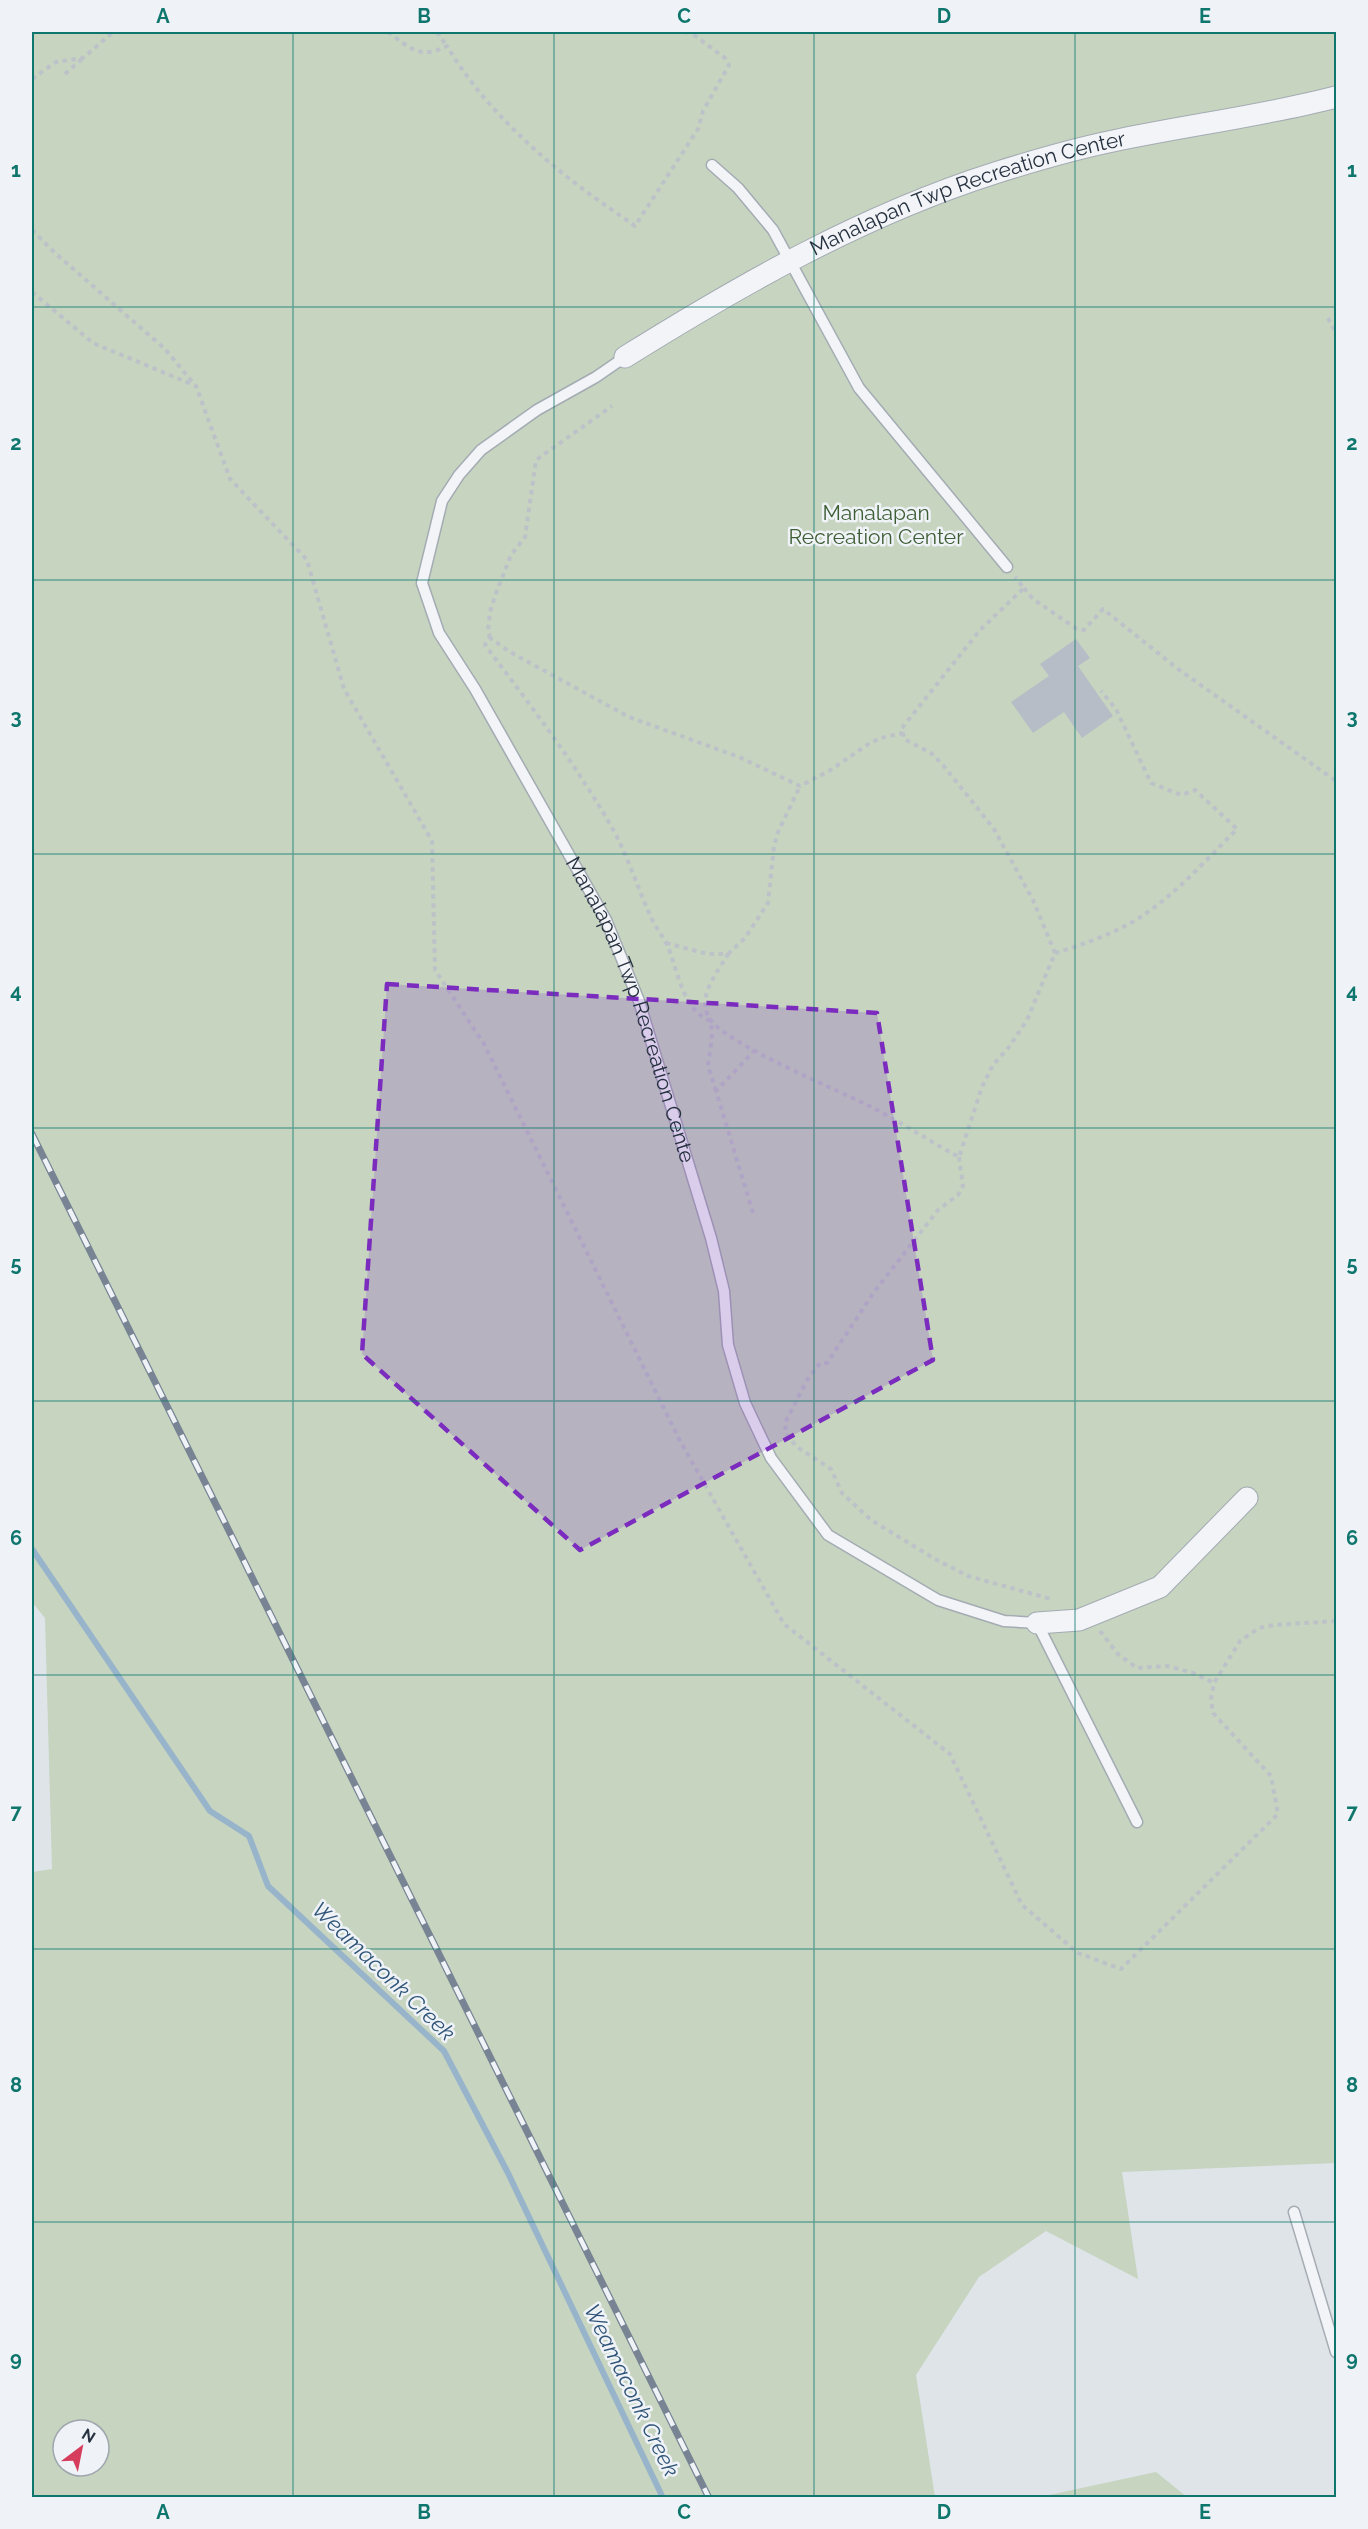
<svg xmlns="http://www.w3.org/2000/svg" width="1368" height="2529" viewBox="0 0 1368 2529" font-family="Raleway,sans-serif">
	<rect width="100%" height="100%" fill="#dfe4e9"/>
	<!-- green -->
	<g fill="#c6d4c0" fill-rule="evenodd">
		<path d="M32,32H1336V2163L1122,2172L1138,2279L1046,2231L979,2277L916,2375L935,2497H32V1872L52,1869L45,1618L32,1602ZM63,2430H99V2466H63Z"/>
		<polygon points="1156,2472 1187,2497 1040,2497"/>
	</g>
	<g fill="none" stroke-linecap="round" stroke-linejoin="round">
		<!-- stream -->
		<polyline stroke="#98b4cb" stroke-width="6" points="32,1549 210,1811 249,1836 268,1886 444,2051 508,2173 663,2498"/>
	</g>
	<!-- building -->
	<polygon fill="#b6bdc6" points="1076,639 1090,658 1078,666 1113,716 1082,738 1064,712 1033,733 1011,702 1049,676 1040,664"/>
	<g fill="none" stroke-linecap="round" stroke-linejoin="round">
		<!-- lane casing -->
		<g stroke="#a4abb3" stroke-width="13">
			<g id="lane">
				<polyline points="712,165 738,188 773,230 859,388 1007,567"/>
				<path id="s1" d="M625,357L596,377L537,410L481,450L459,475L442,501L422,583L439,633L475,689L606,920L639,1001L711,1238L724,1291L728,1345L745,1403L771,1458L828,1535L938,1600L1004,1621L1037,1623L1137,1822"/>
				<polyline points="1294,2212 1336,2352"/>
			</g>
		</g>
		<!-- street casing -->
		<g stroke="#a4abb3" stroke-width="23">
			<g id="street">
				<path id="s2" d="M625,357C742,284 863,215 995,173C1033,161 1074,149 1113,141C1188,125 1263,116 1336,97"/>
				<polyline points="1037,1623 1079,1620 1160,1587 1247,1498"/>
			</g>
		</g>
		<!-- path -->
		<g stroke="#bdc2c8" stroke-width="4" stroke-dasharray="4.5 4.5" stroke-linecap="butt">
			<path d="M388,32C410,48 420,60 447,46C479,100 529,148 579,186C597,200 617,213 635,226L698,129L703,111L729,65L725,58L690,32"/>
			<polyline points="437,32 447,46"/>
			<polyline points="685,34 686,32"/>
			<polyline points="65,74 83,58"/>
			<polyline points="32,79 56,62 83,58 113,32"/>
			<polyline points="32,230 54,252 165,349 194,384"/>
			<polyline points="32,292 93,343 196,386 230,479 307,560 344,689 432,841 435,970 484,1044 679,1439 784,1624 950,1754 1022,1905 1078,1953 1121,1969 1278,1814 1271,1776 1213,1713 1211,1698 1214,1683 1240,1641 1259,1628 1274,1625 1336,1621"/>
			<polyline points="1328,318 1336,333"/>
			<polyline points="1024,588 1033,599 1077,629 1084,630 1103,609 1178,669 1336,781"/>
			<polyline points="490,638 488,631 490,612 495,596 511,555 525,537 536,460 612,406"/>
			<path d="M666,943L708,954H728C718,972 698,994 708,1016C719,1042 846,1093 875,1109C904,1124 931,1142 959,1157L982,1087L993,1065L1009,1047L1027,1020L1055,953L1033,900L994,829L943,765L931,753L904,739L902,728L980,630L1024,588L1015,577"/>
			<path d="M1055,953C1085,944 1119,932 1145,914C1179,891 1208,858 1237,829L1195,790L1181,795L1151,783L1116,709L1101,691"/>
			<polyline points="728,954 745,938 768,903 774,846 778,832 800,786"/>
			<path d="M716,1091L708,1066L712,1036L711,1021C682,1011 678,969 667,945C663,936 655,927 651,917C638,889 629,860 615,833C578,767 531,706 485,645L490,638L510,652L629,717L739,757L800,786L829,771L870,743L881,738L903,733"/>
			<polyline points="959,1157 963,1186 958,1195 938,1210 910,1246 874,1292 827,1363 820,1363 807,1380 785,1423 786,1434 797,1447 831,1469 842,1493 871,1520 935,1559 968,1576 1051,1599"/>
			<polyline points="753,1213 716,1091 755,1050"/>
			<polyline points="1100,1631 1118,1654 1137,1668 1167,1666 1193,1673 1214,1683"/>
		</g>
		<!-- lane -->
		<use href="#lane" stroke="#f2f4f7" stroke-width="10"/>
		<!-- street -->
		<use href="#street" stroke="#f2f4f7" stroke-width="21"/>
		<!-- rail casing -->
		<g stroke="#788494" stroke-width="7">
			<polyline id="rail" points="32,1134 709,2498"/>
		</g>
		<!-- rail -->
		<use href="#rail" stroke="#eff3f7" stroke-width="4.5" stroke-dasharray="14" stroke-linecap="butt"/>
	</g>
	<!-- marked area -->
	<path fill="#7b2cbf" fill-opacity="0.2" stroke="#7b2cbf" stroke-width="4.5" stroke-dasharray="12 8" stroke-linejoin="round" d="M387,984L877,1013L933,1360L580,1550L362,1354Z"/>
	<!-- grid -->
	<path fill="none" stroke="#0f766e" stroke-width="1.5" stroke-opacity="0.55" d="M293,32V2498M554,32V2498M814,32V2498M1075,32V2498M32,307H1336M32,580H1336M32,854H1336M32,1128H1336M32,1401H1336M32,1675H1336M32,1949H1336M32,2222H1336"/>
	<g text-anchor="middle" stroke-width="5" stroke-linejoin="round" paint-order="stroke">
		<!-- street labels -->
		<g font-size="21" fill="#273241" stroke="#eff3f7">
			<text dy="7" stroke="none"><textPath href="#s2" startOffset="382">Manalapan Twp Recreation Center</textPath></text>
			<text dy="7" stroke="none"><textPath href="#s1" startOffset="798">Manalapan Twp Recreation Cente</textPath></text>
		</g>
		<!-- park labels -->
		<g font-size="21" fill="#3e5e34" stroke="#eff3f7">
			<text x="876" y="520">Manalapan<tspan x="876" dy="24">Recreation Center</tspan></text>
		</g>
		<!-- water labels -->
		<g font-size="22" font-style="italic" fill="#2f5478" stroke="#eff3f7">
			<text transform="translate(384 1971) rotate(44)" y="8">Weamaconk Creek</text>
			<text transform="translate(632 2390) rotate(64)" y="8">Weamaconk Creek</text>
		</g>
	</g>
	<!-- border -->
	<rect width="1368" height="2529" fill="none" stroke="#eff3f7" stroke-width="66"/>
	<!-- north arrow -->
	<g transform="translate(81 2448) rotate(32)"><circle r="28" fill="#eff3f7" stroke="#9fa6ae" stroke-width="1.5"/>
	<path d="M0-4.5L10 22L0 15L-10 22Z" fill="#d63d5d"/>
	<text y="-9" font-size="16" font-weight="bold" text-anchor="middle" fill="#273241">N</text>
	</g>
	<rect x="33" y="33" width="1302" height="2463" fill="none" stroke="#0f766e" stroke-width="2"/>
	<g font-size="20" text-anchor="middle" font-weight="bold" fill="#0f766e">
		<text x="163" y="23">A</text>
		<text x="424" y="23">B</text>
		<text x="684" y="23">C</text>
		<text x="944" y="23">D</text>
		<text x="1205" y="23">E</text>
		<text x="16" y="177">1</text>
		<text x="1352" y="177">1</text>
		<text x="16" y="450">2</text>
		<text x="1352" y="450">2</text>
		<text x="16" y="724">3</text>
		<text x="1352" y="724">3</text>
		<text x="16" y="998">4</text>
		<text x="1352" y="998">4</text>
		<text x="16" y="1271">5</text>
		<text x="1352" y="1271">5</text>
		<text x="16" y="1545">6</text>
		<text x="1352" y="1545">6</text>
		<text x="16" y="1819">7</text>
		<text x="1352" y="1819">7</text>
		<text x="16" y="2092">8</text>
		<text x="1352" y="2092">8</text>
		<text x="16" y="2366">9</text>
		<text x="1352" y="2366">9</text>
		<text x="163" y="2519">A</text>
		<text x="424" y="2519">B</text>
		<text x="684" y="2519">C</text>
		<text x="944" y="2519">D</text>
		<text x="1205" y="2519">E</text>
	</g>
</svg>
